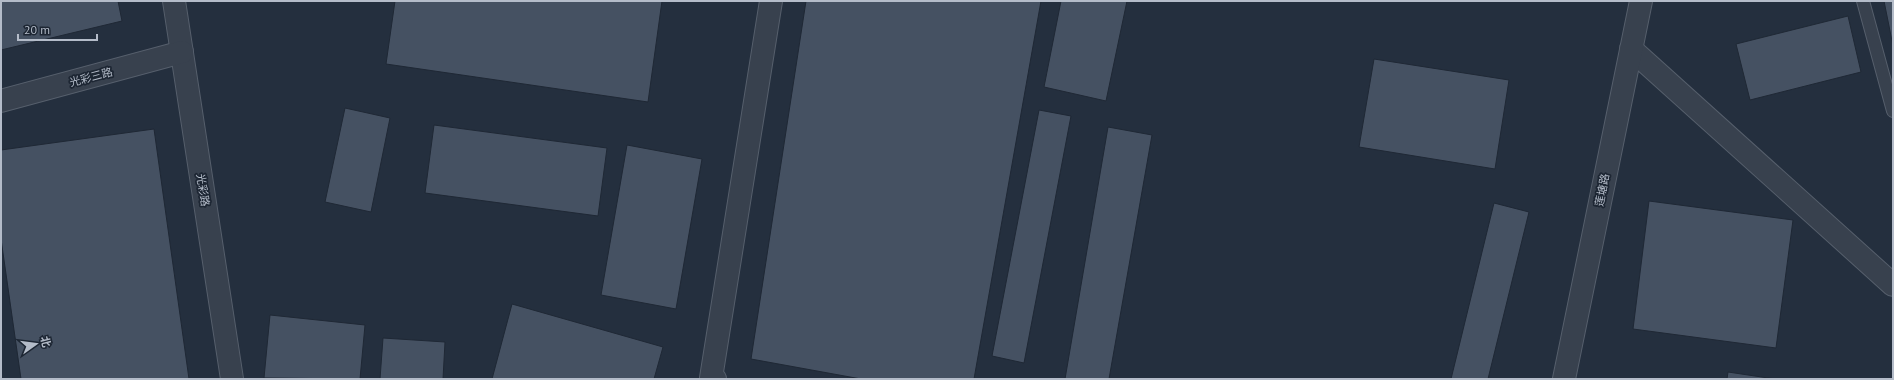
<svg xmlns="http://www.w3.org/2000/svg" width="1894" height="380" viewBox="0 0 1894 380" font-family="'PT Sans','Noto Sans SC',sans-serif">
	<rect width="100%" height="100%" fill="#242f3e"/>
	<!-- building -->
	<g fill="#455162" stroke="#1f2835">
		<polygon points="1,1 118,1 122,21 1,50"/>
		<polygon points="395,1 662,1 648,102 386,64"/>
		<polygon points="806,1 1041,1 974,379 861,379 751,359"/>
		<polygon points="1061,1 1127,1 1106,101 1044,87"/>
		<polygon points="1884,1 1893,1 1893,46"/>
		<polygon points="1848,16 1861,72 1750,100 1736,44"/>
		<polygon points="1374,59 1509,80 1495,169 1359,147"/>
		<polygon points="345,108 390,118 371,212 325,202"/>
		<polygon points="1039,110 1071,116 1024,363 992,356"/>
		<polygon points="434,125 607,148 598,216 425,193"/>
		<polygon points="1108,127 1152,135 1109,379 1065,379"/>
		<polygon points="154,129 189,379 21,379 1,239 1,150"/>
		<polygon points="627,145 702,159 676,309 601,295"/>
		<polygon points="1649,201 1793,220 1776,348 1633,329"/>
		<polygon points="1494,203 1529,212 1488,379 1451,379"/>
		<polygon points="512,304 663,347 654,379 492,379"/>
		<polygon points="270,315 365,325 360,379 264,378"/>
		<polygon points="383,338 445,342 443,379 380,379"/>
		<polygon points="1728,372 1775,379 1727,379"/>
	</g>
	<g fill="none" stroke-linecap="round" stroke-linejoin="round">
		<!-- service casing -->
		<g stroke="#565f6c" stroke-width="14">
			<polyline id="service" points="1863,1 1893,111"/>
		</g>
		<!-- minor casing -->
		<g stroke="#565f6c" stroke-width="24">
			<g id="minor">
				<polyline points="174,1 232,379"/>
				<polyline points="1631,49 1893,285"/>
				<polyline points="1,101 182,52"/>
				<polyline points="715,379 711,378 771,1"/>
				<polyline points="1564,379 1641,1"/>
			</g>
		</g>
		<!-- service -->
		<use href="#service" stroke="#38414e" stroke-width="12"/>
		<!-- minor -->
		<use href="#minor" stroke="#38414e" stroke-width="22"/>
	</g>
	<g text-anchor="middle" stroke-width="3.5" stroke-linejoin="round" paint-order="stroke">
		<!-- street labels -->
		<g font-size="11" fill="#b4bcc9" stroke="#1d2633">
			<text transform="translate(91 77) rotate(-15)" y="4">光彩三路</text>
			<text transform="translate(203 190) rotate(81)" y="4">光彩路</text>
			<text transform="translate(1602 190) rotate(-79)" y="4">莲塘路</text>
		</g>
	</g>
	<!-- border -->
	<rect width="1894" height="380" fill="none" stroke="#b4bcc9" stroke-width="4"/>
	<!-- north arrow -->
	<g transform="translate(36 344) rotate(76)" stroke="#1d2633" stroke-width="3" paint-order="stroke">
	<path d="M0-3L7 15L0 10L-7 15Z" fill="#b4bcc9"/>
	<text y="-6" font-size="11" font-weight="bold" text-anchor="middle" fill="#b4bcc9">北</text>
	</g>
	<!-- scale -->
	<path d="M18 34v6h79v-6" fill="none" stroke="#b4bcc9" stroke-width="2"/>
	<text x="24" y="34" font-size="12" fill="#b4bcc9" stroke="#1d2633" stroke-width="3" paint-order="stroke">20 m</text>
</svg>
